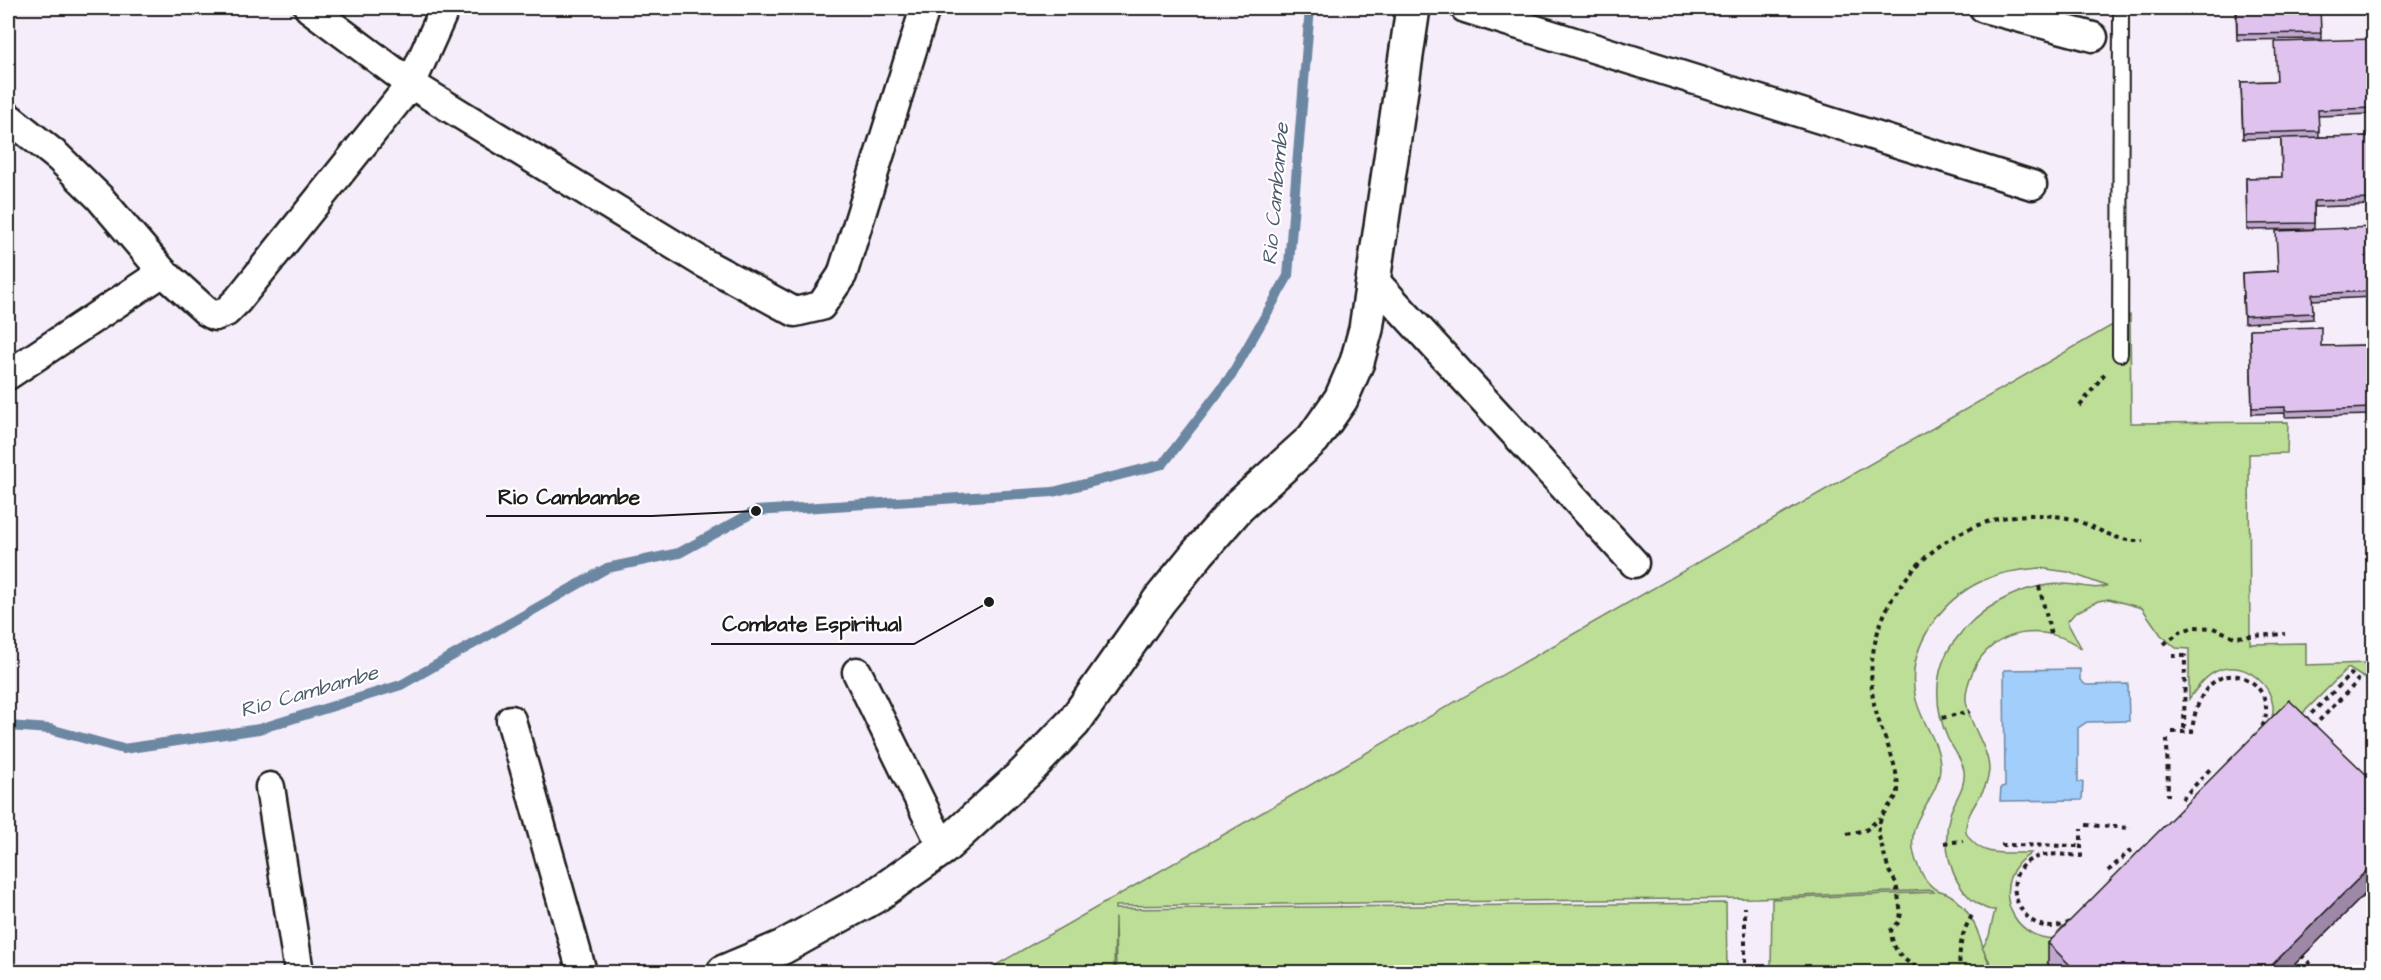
<svg xmlns="http://www.w3.org/2000/svg" width="2381" height="980" viewBox="0 0 2381 980" font-family="'Architects Daughter',sans-serif">
	<rect width="100%" height="100%" fill="#f6edfa"/>
	<filter id="ink" filterUnits="userSpaceOnUse"><feTurbulence type="fractalNoise" baseFrequency=".0167" numOctaves="2"/><feDisplacementMap in="SourceGraphic" scale="12" xChannelSelector="R" yChannelSelector="G"/><feConvolveMatrix kernelMatrix="1 2 1 2 8 2 1 2 1" color-interpolation-filters="sRGB"/></filter>
	<g filter="url(#ink)">
		<!-- green -->
		<path fill="#bdde97" stroke="#6c7d5a" stroke-width="1.5" fill-rule="evenodd" d="M2130,315L2131,423L2288,422L2287,453L2249,454L2250,644L2306,643V665L2369,663V638H2373V667L2364,678L2348,668L2297,719L2269,729C2271,722 2274,713 2273,706C2271,685 2248,665 2228,668C2209,670 2199,685 2189,699V649L2176,648L2161,635L2142,608L2109,599L2098,601L2075,613L2067,622L2082,649C2048,622 1992,627 1973,671C1969,680 1965,690 1966,701C1969,726 1989,747 1989,770C1988,795 1964,809 1966,833C1981,859 2005,852 2031,853C2027,857 2020,860 2017,865C1992,897 2019,944 2060,938C2066,937 2072,935 2078,933L2047,963L2056,972H1995L1982,947L1993,972H1771L1772,899L1934,892L1932,890L1757,898L1115,906V909L1726,903L1727,972H1116L1115,917L1114,972H984ZM2039,568L2068,572L2106,586C2092,591 2077,583 2061,584C2018,585 1978,608 1953,643C1933,671 1934,708 1948,739C1953,749 1962,759 1964,771C1966,788 1954,800 1950,814C1942,842 1949,879 1971,899C1978,904 1987,911 1995,910L1989,936L1983,947C1977,927 1968,906 1950,895C1946,892 1941,892 1937,890C1927,885 1920,871 1916,861C1901,817 1939,804 1940,767C1940,740 1919,721 1915,695C1906,648 1941,600 1982,581C2000,572 2019,570 2039,568Z"/>
		<!-- water -->
		<polygon fill="#a1cefb" stroke="#6c87a2" stroke-width="1.5" points="2080,669 2080,680 2086,685 2128,684 2129,721 2087,722 2078,728 2078,782 2083,782 2082,800 2000,801 2001,787 2005,786 2004,670"/>
		<g fill="none" stroke-linecap="round" stroke-linejoin="round">
			<!-- stream -->
			<polyline stroke="#6c87a2" stroke-width="10" points="8,726 50,729 123,749 259,729 401,685 607,568 679,553 756,511 1053,492 1163,464 1231,376 1288,276 1310,8"/>
			<!-- lane casing -->
			<g stroke="#1c1c1c" stroke-width="18">
				<polyline id="lane" points="2120,354 2121,8"/>
			</g>
			<!-- street casing -->
			<g stroke="#1c1c1c" stroke-width="33">
				<g id="street">
					<polyline points="309,8 411,84 702,262 795,312 821,306 842,275 925,8"/>
					<polyline points="1465,8 2032,185"/>
					<polyline points="1984,8 2093,37"/>
					<polyline points="8,117 58,157 99,197 163,272 206,311 215,316 226,312 238,300 411,84 445,8"/>
					<polyline points="1373,279 1634,563"/>
					<polyline points="8,375 163,272"/>
					<polyline points="857,672 943,848"/>
					<polyline points="511,720 582,972"/>
					<polyline points="270,787 299,972"/>
				</g>
			</g>
			<!-- secondary casing -->
			<g stroke="#1c1c1c" stroke-width="38">
				<polyline id="secondary" points="724,972 783,947 875,896 943,848 1025,773 1074,722 1159,601 1198,553 1238,507 1313,439 1341,399 1357,362 1366,329 1413,8"/>
			</g>
			<!-- path -->
			<g stroke="#1c1c1c" stroke-width="4" stroke-dasharray="4.5 4.5" stroke-linecap="butt">
				<polyline points="2080,406 2105,373"/>
				<polyline points="2039,586 2051,634"/>
				<polyline points="2164,644 2180,632 2194,627 2213,628 2235,637 2285,634"/>
				<polyline points="2172,656 2185,656 2184,732"/>
				<polyline points="1942,718 1970,711"/>
				<polyline points="2305,720 2351,674 2358,681 2314,726"/>
				<path d="M2172,732H2192C2201,637 2290,680 2260,731"/>
				<polyline points="2167,739 2168,796"/>
				<polyline points="2182,799 2212,767"/>
				<polyline points="2086,825 2131,828"/>
				<polyline points="1847,834 1866,830 1880,818"/>
				<polyline points="1944,843 1963,841"/>
				<polyline points="2001,845 2082,846"/>
				<polyline points="2108,871 2133,848"/>
				<path d="M2070,922C2024,946 1992,875 2034,858C2048,852 2067,855 2081,856V829"/>
				<polyline points="2301,955 2319,972"/>
				<polyline points="1745,972 1745,907"/>
				<path d="M1924,972C1905,961 1892,953 1891,930L1899,922L1901,913L1896,883L1889,871L1878,833L1881,817L1898,794C1899,757 1875,727 1872,690C1863,600 1940,516 2030,515C2046,515 2069,516 2083,523C2104,532 2120,542 2143,541"/>
				<path d="M1960,972C1958,952 1961,932 1973,914"/>
			</g>
			<!-- lane -->
			<use href="#lane" stroke="#fff" stroke-width="14"/>
			<!-- street -->
			<use href="#street" stroke="#fff" stroke-width="28"/>
			<!-- secondary -->
			<use href="#secondary" stroke="#fff" stroke-width="33"/>
		</g>
		<!-- wall -->
		<g fill="#c1a7ce" stroke="#1c1c1c" stroke-width="1.5">
			<polygon points="2236,8 2373,8 2373,13 2320,14 2321,39 2237,40"/>
			<polygon points="2373,39 2373,114 2318,116 2319,137 2373,136 2373,205 2314,207 2314,229 2247,230 2246,178 2282,177 2281,138 2243,139 2241,82 2276,81"/>
			<polygon points="2373,227 2373,297 2312,300 2313,319 2244,323 2242,273 2278,271"/>
			<polygon points="2250,329 2321,346 2373,345 2373,415 2285,417 2285,413 2252,414"/>
			<polygon points="2373,781 2373,886 2287,972 2056,972 2048,964 2048,943"/>
		</g>
		<!-- shaded-wall -->
		<polygon fill="#9d88a7" stroke="#1c1c1c" stroke-width="1.5" points="2373,864 2373,886 2287,972 2265,972"/>
		<!-- building -->
		<g fill="#e0c2ef" stroke="#1c1c1c" stroke-width="1.5">
			<polygon points="2237,8 2320,8 2321,33 2237,34"/>
			<polygon points="2373,39 2373,108 2318,110 2319,131 2243,133 2241,82 2277,81 2275,42"/>
			<polygon points="2373,136 2373,199 2314,201 2314,223 2247,224 2246,178 2282,177 2281,138"/>
			<polygon points="2373,227 2373,291 2312,294 2313,313 2244,316 2242,273 2278,271 2276,231"/>
			<polygon points="2321,327 2321,346 2373,345 2373,408 2285,411 2285,407 2252,408 2250,329"/>
			<polygon points="2289,700 2373,781 2373,864 2265,972 2077,972 2048,943"/>
		</g>
	</g>
	<g text-anchor="middle" stroke-width="4.5" stroke-linejoin="round" paint-order="stroke">
		<!-- water labels -->
		<g font-size="21" font-style="italic" fill="#4b5a6a" stroke="#fff">
			<text transform="translate(1275 194) rotate(-85)" y="7">Rio Cambambe</text>
			<text transform="translate(309 691) rotate(-16)" y="7">Rio Cambambe</text>
		</g>
	</g>
	<!-- callouts -->
	<path fill="none" stroke="#1c1c1c" stroke-width="2" d="M756 511L652 516H486M989 602L914 644H711"/>
	<g fill="#1c1c1c" stroke="#fff" stroke-width="2">
		<circle cx="756" cy="511" r="6"/>
		<circle cx="989" cy="602" r="6"/>
	</g>
	<g font-size="21" text-anchor="middle" font-weight="bold" fill="#1c1c1c" stroke="#fff" stroke-width="4.5" stroke-linejoin="round" paint-order="stroke">
		<text x="569" y="504">Rio Cambambe</text>
		<text x="812" y="631">Combate Espiritual</text>
	</g>
	<!-- margin -->
	<rect width="2381" height="980" fill="none" stroke="#fff" stroke-width="30"/>
	<rect x="15" y="15" width="2351" height="950" fill="none" stroke="#1c1c1c" stroke-width="2" filter="url(#ink)"/>
</svg>
